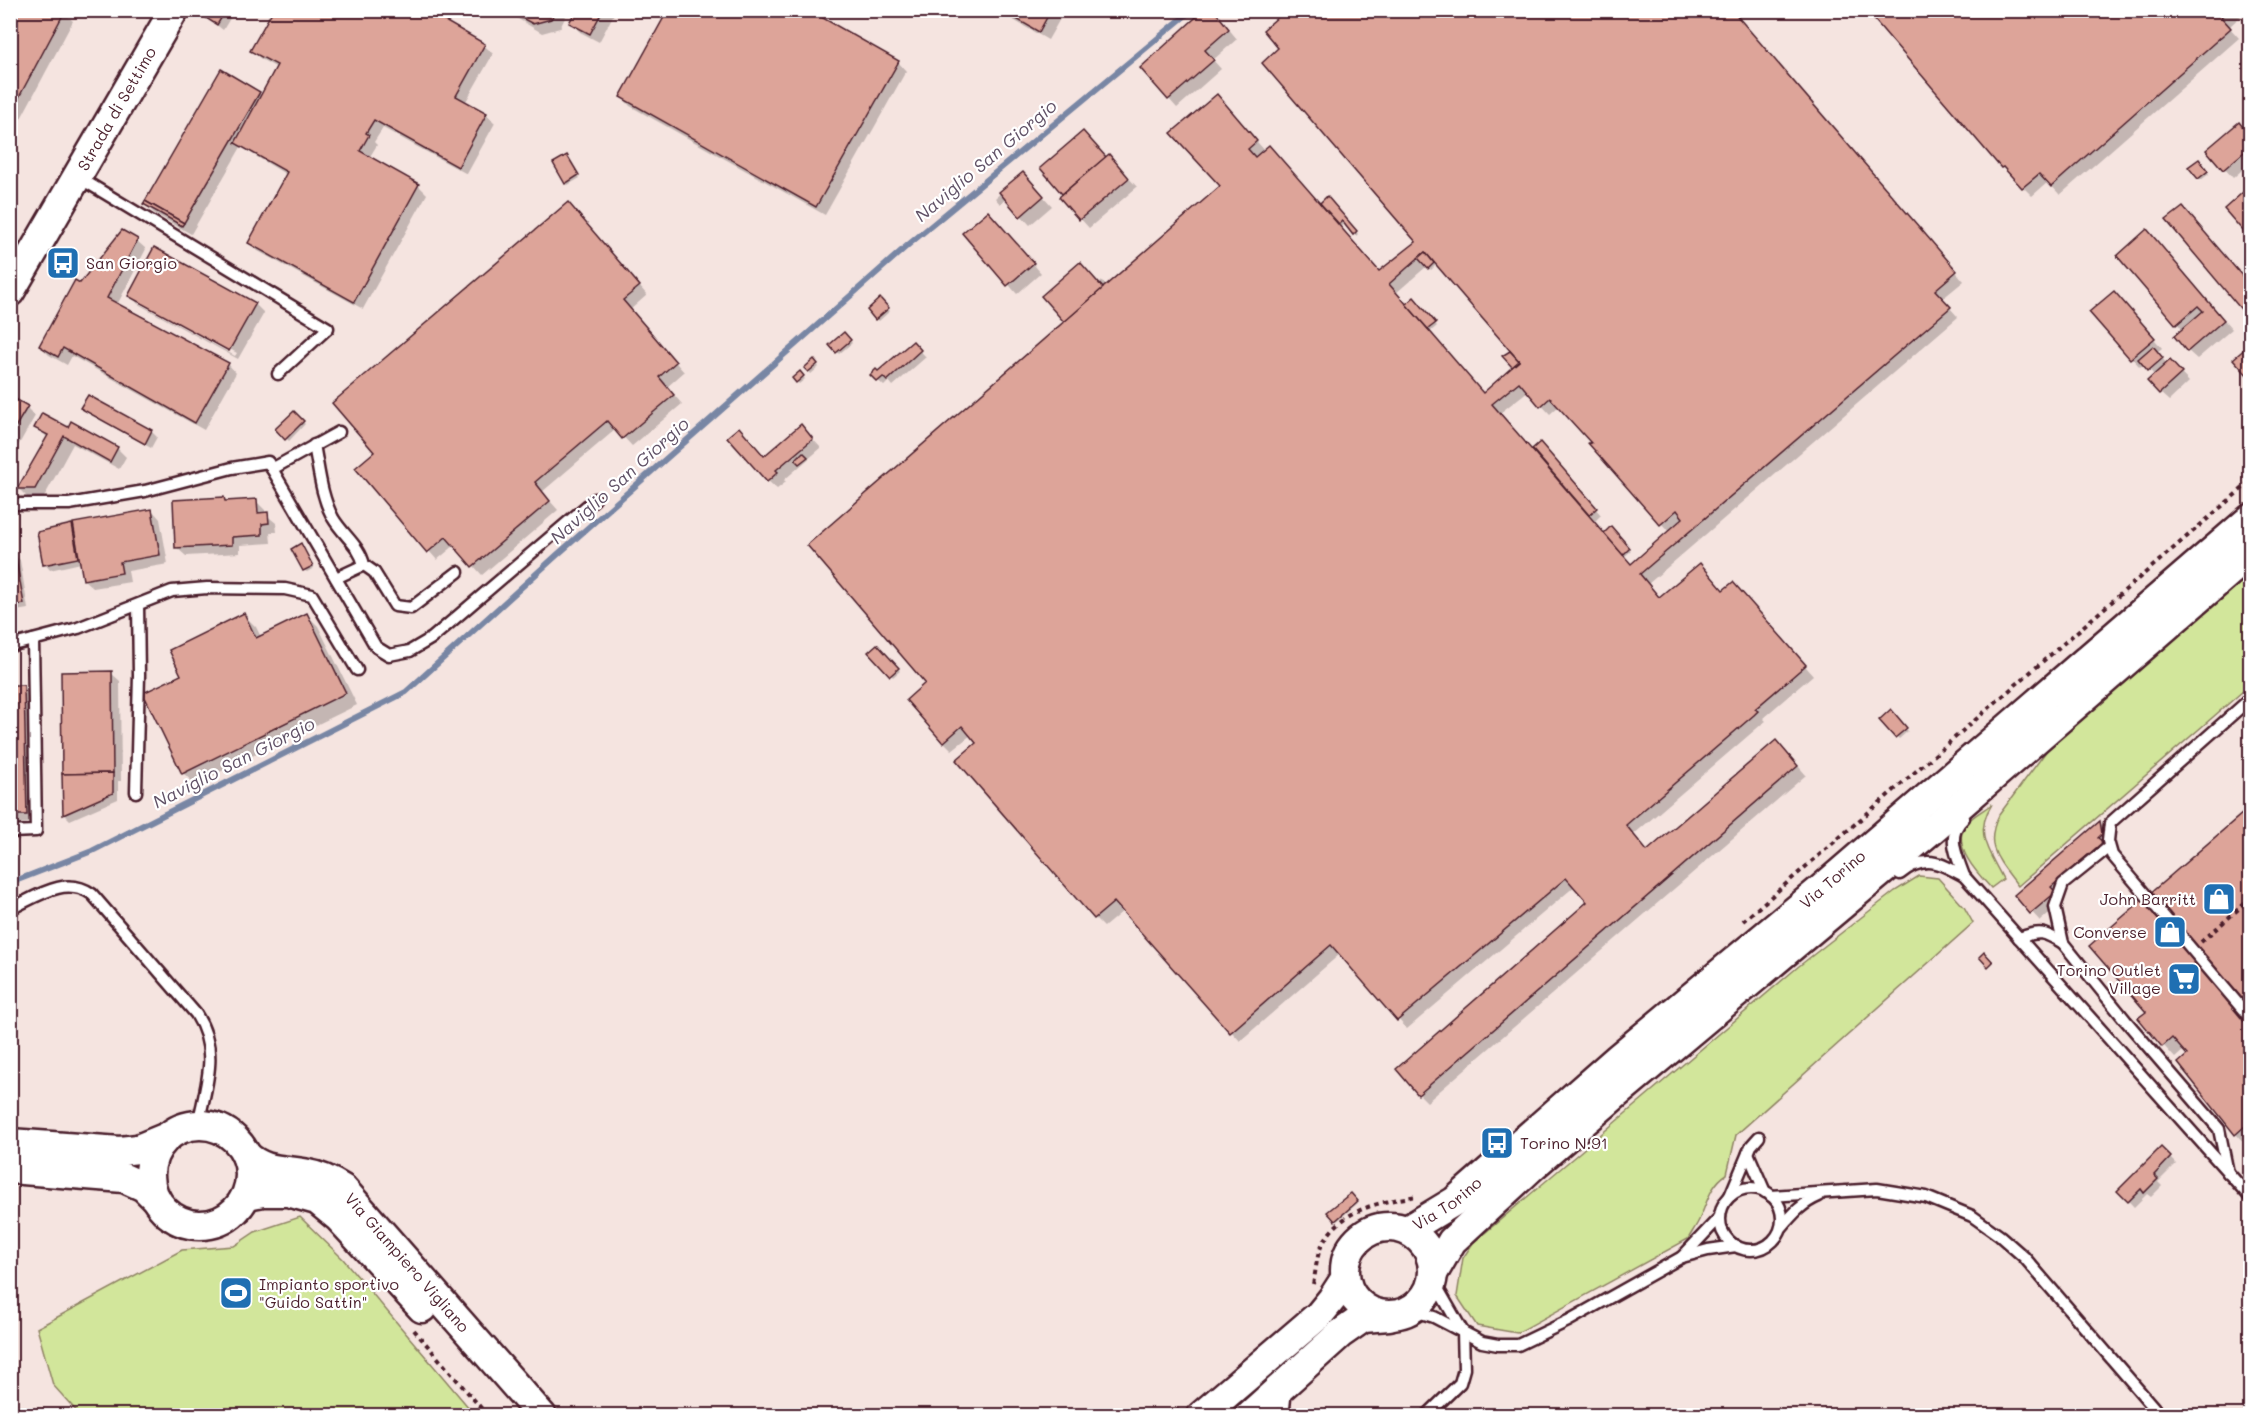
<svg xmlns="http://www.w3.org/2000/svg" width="2261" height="1426" viewBox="0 0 2261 1426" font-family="Mali,sans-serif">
	<rect width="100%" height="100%" fill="#f5e4e0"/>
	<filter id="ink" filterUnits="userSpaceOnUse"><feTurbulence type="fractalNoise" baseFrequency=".0167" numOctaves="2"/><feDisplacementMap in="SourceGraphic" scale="12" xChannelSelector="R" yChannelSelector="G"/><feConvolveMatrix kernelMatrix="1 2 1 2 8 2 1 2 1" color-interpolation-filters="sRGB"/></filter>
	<g filter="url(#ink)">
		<!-- green -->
		<g fill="#d2e69b" stroke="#8e8263" stroke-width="1.5">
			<path d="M2250,569V685L2018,886C1999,860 1983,847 1999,815L2062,730Z"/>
			<path d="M1992,804C1973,834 1989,851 2003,879L1991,888C1977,873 1952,847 1965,825C1970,817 1984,810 1992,804Z"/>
			<path d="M1919,876L1938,878L1964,907L1973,923L1736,1135L1727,1174C1711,1184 1707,1202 1700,1218C1697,1225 1692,1232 1688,1239L1517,1333L1477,1326L1457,1296L1463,1258L1473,1243L1799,966L1895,891Z"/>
			<polygon points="300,1217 343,1259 475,1415 80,1415 53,1385 37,1328 182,1250 234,1246 255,1232"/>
		</g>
		<!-- shadow -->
		<g fill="#0003" fill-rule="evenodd">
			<polygon points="21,10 60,10 73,21 10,139 10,30"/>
			<polygon points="212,10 235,10 223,30 208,18"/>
			<polygon points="503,10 569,10 560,28 542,33"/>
			<polygon points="578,10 616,10 599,42 580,32 571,23"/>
			<polygon points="996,10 1065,10 1048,40"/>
			<path d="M1731,10L1964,281L1942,299L1958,317L1648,584L1660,598L1723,592H1742L1813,675L1763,718L1766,721L1763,723L1633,835L1648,852L1785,751L1806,775L1427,1102L1419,1094L1589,902L1575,886L1407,1029L1340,954L1240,1041L1123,911L1104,927L1095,918L958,760L978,743L971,735L952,750L944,742L928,683L1066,323L1102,281L1107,286L1223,186L1225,105L1265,151L1320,204L1327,198L1329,200L1358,234L1356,236L1345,223L1340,227L1380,273ZM1437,264L1517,357L1515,358L1505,357L1514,367L1483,394L1430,332L1437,326L1414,299L1407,305L1396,293L1427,266L1431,270ZM1528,391L1550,414L1559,406L1669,532L1631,565L1624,557L1631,551L1611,528L1604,534L1594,522L1601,515L1545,450L1540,444L1532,451L1500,413Z"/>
			<polygon points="1868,10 2244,10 2245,12 2229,27 2239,38 2060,195 2048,182 2032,196 2002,166"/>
			<polygon points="1218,16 1237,39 1213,60 1221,69 1177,108 1169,99"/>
			<polygon points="484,45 493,54 465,103 486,114 495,123 467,174 383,128 374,142 377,145 369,158 418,185 427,194 363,309 258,251 249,243 287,175 241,147 191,234 154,213 145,204 259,93 262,96 277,68 261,59 252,51"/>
			<polygon points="898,62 906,71 825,215 630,106 622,97"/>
			<polygon points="2239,124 2250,136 2250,163 2233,178 2208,150"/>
			<polygon points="569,159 580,178 568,185 566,183"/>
			<polygon points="1106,159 1117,165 1137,187 1089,228 1061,197 1065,194 1042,168"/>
			<polygon points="2199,161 2209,174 2201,180 2191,168"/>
			<polygon points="1023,174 1052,206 1030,225 1006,199 1000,204 995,198"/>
			<polygon points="2250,188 2250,237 2226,209"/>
			<polygon points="576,213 647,295 630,310 684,372 667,387 682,404 632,446 616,429 542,492 558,510 482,575 455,545 437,560 357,469 376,452"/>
			<polygon points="996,221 1041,273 1017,294 964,233"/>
			<polygon points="122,232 137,241 146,249 117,305 228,364 236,373 204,430 72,356 67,365 49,355 40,346 80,285"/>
			<polygon points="2155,240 2232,329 2197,359 2188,351 2183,330 2119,256"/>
			<path d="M130,295L255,304L264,313L238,359L138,304ZM138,299L237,353L235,356L138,303Z"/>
			<polygon points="880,300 890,311 879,321 869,310"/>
			<polygon points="2122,302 2162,348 2157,352 2167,364 2170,362 2189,382 2169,401 2160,393 2155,376 2144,364 2140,367 2091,313"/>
			<polygon points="844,334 852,343 839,354 831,345"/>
			<polygon points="913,343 926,357 893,386 889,381 884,386 872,375 878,373"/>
			<polygon points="814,361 819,367 811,374 806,368"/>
			<polygon points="800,373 805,379 799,384 794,378"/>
			<polygon points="88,397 151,431 157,437 151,448 88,413 82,407"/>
			<polygon points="10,398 27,408 35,416 10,460"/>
			<polygon points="294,413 305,424 289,441 277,429"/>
			<polygon points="36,427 69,429 117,448 126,457 119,469 73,444 44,497 27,497 19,489 48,438"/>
			<polygon points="809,435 821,448 784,480 786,482 777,489 768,481 765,458"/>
			<polygon points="224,499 228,502 256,501 265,510 265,514 276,523 277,532 270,532 271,543 240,545 240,553 186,556 177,548"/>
			<polygon points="152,510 160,519 168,564 128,571 130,582 93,588 84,580 81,563 50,570 45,564 71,525 76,530"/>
			<polygon points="303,547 314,568 307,572 304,570"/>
			<polygon points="14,555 20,560 28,609 10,612 10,556"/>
			<polygon points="244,615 256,627 261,637 307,615 318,626 357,705 195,784 183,773 183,676"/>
			<polygon points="877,646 900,671 893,677 870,652"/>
			<polygon points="111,673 120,681 121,781 118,781 118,799 70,820 64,814"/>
			<polygon points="10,686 24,686 32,695 35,823 10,824"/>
			<polygon points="1891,711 1908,731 1899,739 1881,720"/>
			<polygon points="2250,809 2250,1143 2247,1146 2236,1134 2189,1055 2184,1050 2175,1058 2164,1046 2140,1018 2148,1012 2091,946"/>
			<polygon points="2100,823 2109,831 2110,852 2059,896 2063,901 2040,921 2016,895"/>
			<polygon points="2161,1149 2176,1164 2158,1182 2162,1186 2151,1197 2147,1194 2134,1207 2119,1191"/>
			<polygon points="1350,1195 1358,1203 1337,1221 1330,1213"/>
		</g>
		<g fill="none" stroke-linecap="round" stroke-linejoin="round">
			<!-- stream -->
			<polyline stroke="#7886a4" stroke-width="6" points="10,883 92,851 406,692 557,555 908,245 1192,10"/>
		</g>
		<!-- building -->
		<g fill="#dda499" stroke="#4a1f2b" stroke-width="1.5" fill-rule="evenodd">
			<polygon points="20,10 65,11 10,114 10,27"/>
			<polygon points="210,10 226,10 217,25 206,18"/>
			<polygon points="273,10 426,10 485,44 456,96 487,113 458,167 374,120 366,133 369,135 360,151 419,184 354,302 248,243 287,172 235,143 277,65 250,51"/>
			<polygon points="507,10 556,10 551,19 533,24"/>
			<polygon points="576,10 603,10 590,34 569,23"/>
			<polygon points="668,10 809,10 899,61 816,207 620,97"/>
			<polygon points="1001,10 1051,10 1039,32"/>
			<polygon points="1204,10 1214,10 1229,29 1205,50 1214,60 1168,100 1140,68"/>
			<path d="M1286,10H1732L1957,271L1935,290L1951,307L1640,574L1659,597L1700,563L1723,590L1733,582L1806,665L1755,709L1758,711L1754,715L1626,825L1647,851L1776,740L1798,766L1418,1095L1396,1069L1587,902L1566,878L1397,1021L1331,945L1230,1033L1114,902L1094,919L956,760L976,743L962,726L943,743L906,700L925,683L807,545L1220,186L1171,133L1217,94L1257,141L1248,149L1255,157L1269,145L1379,271L1416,242L1262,63L1278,48L1263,30ZM1425,252L1519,361L1483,393L1389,284ZM1519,382L1540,407L1550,398L1591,443H1588L1660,525L1677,510L1683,518L1631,564L1492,404Z"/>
			<polygon points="1866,10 2228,10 2221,17 2231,28 2051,187 2039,174 2022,188 2003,167 2001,168"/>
			<polygon points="221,69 260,92 184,223 145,201"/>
			<polygon points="2239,122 2250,136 2250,147 2223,170 2206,150"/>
			<polygon points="1083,131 1106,157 1062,194 1040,168"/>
			<polygon points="1109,154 1129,178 1079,220 1059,197"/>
			<polygon points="567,155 579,175 565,184 553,163"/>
			<polygon points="2199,159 2208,171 2198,179 2188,167"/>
			<polygon points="1023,172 1044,196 1020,217 999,192"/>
			<polygon points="2250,186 2250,239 2224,209"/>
			<polygon points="1327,196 1357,231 1353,235 1342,221 1339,224 1320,203"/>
			<polygon points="145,201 184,223 182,226 163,215 143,204"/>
			<polygon points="568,202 640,286 623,300 676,362 659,377 674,395 622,439 607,421 535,482 550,501 472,567 446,537 427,553 355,468 374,452 332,403"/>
			<polygon points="2183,207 2250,285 2250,320 2166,220"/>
			<polygon points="988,211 1034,263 1007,286 962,233"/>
			<polygon points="2147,229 2224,320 2187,352 2174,336 2203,311 2198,306 2176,325 2117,256"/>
			<polygon points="122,230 138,239 107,298 229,363 195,423 63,348 58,357 39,346 75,280 80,283"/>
			<polygon points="154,247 256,303 229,351 128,296"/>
			<polygon points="1425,252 1434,263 1428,269 1418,258"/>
			<polygon points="1080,262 1103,288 1064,322 1041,296"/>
			<polygon points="2114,291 2155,338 2130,359 2089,312"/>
			<polygon points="1414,297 1436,323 1428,329 1406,304"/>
			<polygon points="880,298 889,308 875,320 867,310"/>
			<polygon points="844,332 851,340 836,353 829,345"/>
			<polygon points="913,341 921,350 887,381 883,377 877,382 870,375 876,369 878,371"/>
			<polygon points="2153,346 2163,358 2148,371 2138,359"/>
			<polygon points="2247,347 2250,351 2250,374 2248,376 2233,359"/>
			<polygon points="1510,351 1519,361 1512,367 1502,356"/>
			<polygon points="814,359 818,364 808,372 804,368"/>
			<polygon points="2170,360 2182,373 2159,394 2147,381"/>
			<polygon points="800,371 804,376 796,383 792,378"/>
			<polygon points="88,395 152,430 145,444 80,408"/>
			<polygon points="10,396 28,406 10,436"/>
			<polygon points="294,411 304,421 285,440 275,429"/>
			<polygon points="42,413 68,427 71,421 118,447 110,462 64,436 35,489 17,489 48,435 34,428"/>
			<polygon points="801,424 813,439 776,470 778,472 767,482 727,437 739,427 764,456"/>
			<polygon points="1540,442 1597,508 1589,515 1532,449"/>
			<polygon points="803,452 808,457 799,464 795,460"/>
			<polygon points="224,497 225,501 257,499 258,513 268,512 269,523 262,524 262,535 232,537 232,545 175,548 173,500"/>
			<polygon points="152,509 160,555 120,562 122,573 83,580 73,523"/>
			<polygon points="72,524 78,558 43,565 37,532"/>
			<polygon points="1611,526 1630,548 1623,555 1604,533"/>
			<polygon points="301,543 313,566 303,571 291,549"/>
			<polygon points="15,553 24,604 10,606 10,554"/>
			<polygon points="244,613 256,638 307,613 346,693 182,774 143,693 181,675 169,650"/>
			<polygon points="877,644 899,668 890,676 868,652"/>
			<polygon points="112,671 113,773 62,774 61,672"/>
			<polygon points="10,685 24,685 27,815 10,815"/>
			<polygon points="1891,709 1907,728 1895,738 1879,720"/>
			<polygon points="113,773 113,793 63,815 62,774"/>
			<polygon points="2250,807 2250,1132 2245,1126 2235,1135 2178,1063 2187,1055 2172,1038 2162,1047 2138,1018 2146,1012 2089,946"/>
			<polygon points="2100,821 2102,834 2098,838 2103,842 2051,887 2056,892 2030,914 2014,895"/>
			<polygon points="1984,952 1993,962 1988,967 1979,957"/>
			<polygon points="2161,1147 2171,1157 2154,1175 2158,1179 2144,1193 2141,1189 2128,1202 2117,1191"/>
			<polygon points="1351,1193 1358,1201 1335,1221 1327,1212"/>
		</g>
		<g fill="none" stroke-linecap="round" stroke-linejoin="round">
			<!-- lane casing -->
			<g stroke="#4a1f2b" stroke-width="15">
				<g id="lane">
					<polyline points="78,177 328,328 278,374"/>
					<path d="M314,445C319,470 321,496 333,518C343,535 360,546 364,565"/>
					<polyline points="272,469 339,432"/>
					<polyline points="10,504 69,504 145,491 232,468 268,462 376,647 389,655 410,651 432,638 595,499"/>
					<polyline points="336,578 364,565 374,572 395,606 411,608 458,572"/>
					<polyline points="10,646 78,628 172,591 207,588 285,589 312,595 357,670"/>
					<polyline points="2250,699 2110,823 2108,841 2112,855 2250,1018"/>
					<polyline points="136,792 139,675 138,605"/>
					<polyline points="10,832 36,831 33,640"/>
					<polyline points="2109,847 2063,884 2055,907 2063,943 2126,1021 2219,1129 2228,1173"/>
					<path d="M1900,874C1924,854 1939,862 1964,876L2250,1197"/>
					<path d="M1964,876C1957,856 1945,835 1964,818"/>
					<path d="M10,909C36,897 65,875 92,894L196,1014C220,1052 206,1084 198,1125"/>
					<path d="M2019,938C2040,930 2044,932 2063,943"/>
					<polyline points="1748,1153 1765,1192"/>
					<circle cx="1751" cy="1219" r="31"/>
					<polyline points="1730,1196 1751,1146 1759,1137"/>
					<polyline points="1771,1196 1877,1189 1926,1197 1972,1216 2000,1236 2024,1257 2161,1416"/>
					<path d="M1781,1228C1792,1215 1802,1203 1819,1196"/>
					<polyline points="1682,1257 1720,1217"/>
					<polyline points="1397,1315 1421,1313 1434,1317 1482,1342 1498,1345 1518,1345 1568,1321 1682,1257 1708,1250 1736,1246"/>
					<polyline points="1285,1416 1284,1408 1286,1389"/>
					<polyline points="1426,1416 1460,1383 1464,1369 1463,1332 1433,1280"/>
				</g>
			</g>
			<!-- secondary casing -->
			<g stroke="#4a1f2b" stroke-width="33">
				<g id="secondary">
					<path id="s1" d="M10,292L174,10"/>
					<circle cx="200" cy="1175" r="50"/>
					<polyline points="10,1143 120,1151 138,1149 167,1137"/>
					<path id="s2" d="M246,1155C265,1173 285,1169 308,1174C321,1176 332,1182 343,1189L542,1416"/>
					<polyline points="10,1169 124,1178 144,1187 156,1199"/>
					<polyline points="247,1195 263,1192 288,1192 317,1200 339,1218 422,1308"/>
					<circle cx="1389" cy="1271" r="44"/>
					<path id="s3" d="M1407,1230L1455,1201L1618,1058L1820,890L2250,519"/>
					<polyline points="1434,1272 1452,1241 1533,1166 1614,1096 1936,826 2250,554"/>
					<polyline points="1201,1416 1319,1315 1332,1299 1345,1279"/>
					<polyline points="1249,1416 1340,1334 1363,1318 1389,1316"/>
				</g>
			</g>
			<!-- path -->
			<g stroke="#4a1f2b" stroke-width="4" stroke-dasharray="4.5 4.5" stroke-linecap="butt">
				<polyline points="1743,921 2250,482"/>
				<polyline points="2201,942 2250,899"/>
				<path d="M155,1222C185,1249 220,1241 249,1218"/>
				<path d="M1313,1284C1316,1272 1316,1258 1321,1247C1339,1209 1379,1202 1417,1196"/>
				<polyline points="414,1330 488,1416"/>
				<polyline points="1171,1416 1179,1409"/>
			</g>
			<!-- lane -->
			<use href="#lane" stroke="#fff" stroke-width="10"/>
			<!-- secondary -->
			<use href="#secondary" stroke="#fff" stroke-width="28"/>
		</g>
	</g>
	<!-- icons -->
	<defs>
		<g id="bus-square" transform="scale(1.725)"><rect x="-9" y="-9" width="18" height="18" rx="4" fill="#1f6fb2" stroke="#fff"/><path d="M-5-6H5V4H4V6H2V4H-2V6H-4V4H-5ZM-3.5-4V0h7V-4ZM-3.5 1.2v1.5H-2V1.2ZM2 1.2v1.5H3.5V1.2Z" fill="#fff"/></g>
		<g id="shop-square" transform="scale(1.725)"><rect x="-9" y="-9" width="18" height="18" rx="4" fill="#1f6fb2" stroke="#fff"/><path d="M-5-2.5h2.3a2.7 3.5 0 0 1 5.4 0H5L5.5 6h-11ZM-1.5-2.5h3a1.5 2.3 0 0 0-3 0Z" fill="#fff"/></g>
		<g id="supermarket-square" transform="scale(1.725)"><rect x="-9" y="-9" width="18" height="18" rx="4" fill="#1f6fb2" stroke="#fff"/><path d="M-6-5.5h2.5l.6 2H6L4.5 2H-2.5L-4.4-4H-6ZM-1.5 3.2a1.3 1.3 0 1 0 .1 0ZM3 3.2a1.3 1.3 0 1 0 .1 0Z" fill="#fff"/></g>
		<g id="stadium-square" transform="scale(1.725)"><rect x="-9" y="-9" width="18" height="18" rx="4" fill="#1f6fb2" stroke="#fff"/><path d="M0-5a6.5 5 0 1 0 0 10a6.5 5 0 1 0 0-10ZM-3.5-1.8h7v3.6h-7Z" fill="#fff"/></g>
	</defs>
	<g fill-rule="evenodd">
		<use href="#bus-square" x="63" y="263"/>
		<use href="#shop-square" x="2219" y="899"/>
		<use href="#shop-square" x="2170" y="932"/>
		<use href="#supermarket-square" x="2184" y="979"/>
		<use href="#bus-square" x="1497" y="1143"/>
		<use href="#stadium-square" x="236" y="1293"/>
	</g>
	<g text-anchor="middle" stroke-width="4.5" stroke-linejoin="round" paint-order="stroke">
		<!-- street labels -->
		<g font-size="16" fill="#4a1f2b" stroke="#fff">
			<text dy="6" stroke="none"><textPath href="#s1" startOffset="212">Strada di Settimo</textPath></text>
			<text dy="6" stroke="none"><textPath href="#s3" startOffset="552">Via Torino</textPath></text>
			<text dy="6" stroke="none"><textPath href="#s3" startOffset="48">Via Torino</textPath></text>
			<text dy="6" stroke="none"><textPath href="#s2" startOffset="202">Via Giampiero Vigliano</textPath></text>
		</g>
		<!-- poi labels -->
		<g font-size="16" fill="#4a1f2b" stroke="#fff" text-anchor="start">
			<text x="86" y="269">San Giorgio</text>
			<text x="2196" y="905" text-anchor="end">John Barritt</text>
			<text x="2147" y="938" text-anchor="end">Converse</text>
			<text x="2161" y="976" text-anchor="end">Torino Outlet<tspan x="2161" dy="18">Village</tspan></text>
			<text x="1520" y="1149">Torino N.91</text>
			<text x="259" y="1290">Impianto sportivo<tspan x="259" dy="18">"Guido Sattin"</tspan></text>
		</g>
		<!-- water labels -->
		<g font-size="18" font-style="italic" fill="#615267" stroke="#fff">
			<text transform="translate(986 161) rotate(-40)" y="6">Naviglio San Giorgio</text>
			<text transform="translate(620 481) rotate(-42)" y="6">Naviglio San Giorgio</text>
			<text transform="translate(234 763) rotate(-27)" y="6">Naviglio San Giorgio</text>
		</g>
	</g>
	<!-- margin -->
	<rect width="2261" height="1426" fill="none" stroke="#fff" stroke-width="36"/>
	<rect x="18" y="18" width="2225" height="1390" fill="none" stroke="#4a1f2b" stroke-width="2" filter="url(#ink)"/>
</svg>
